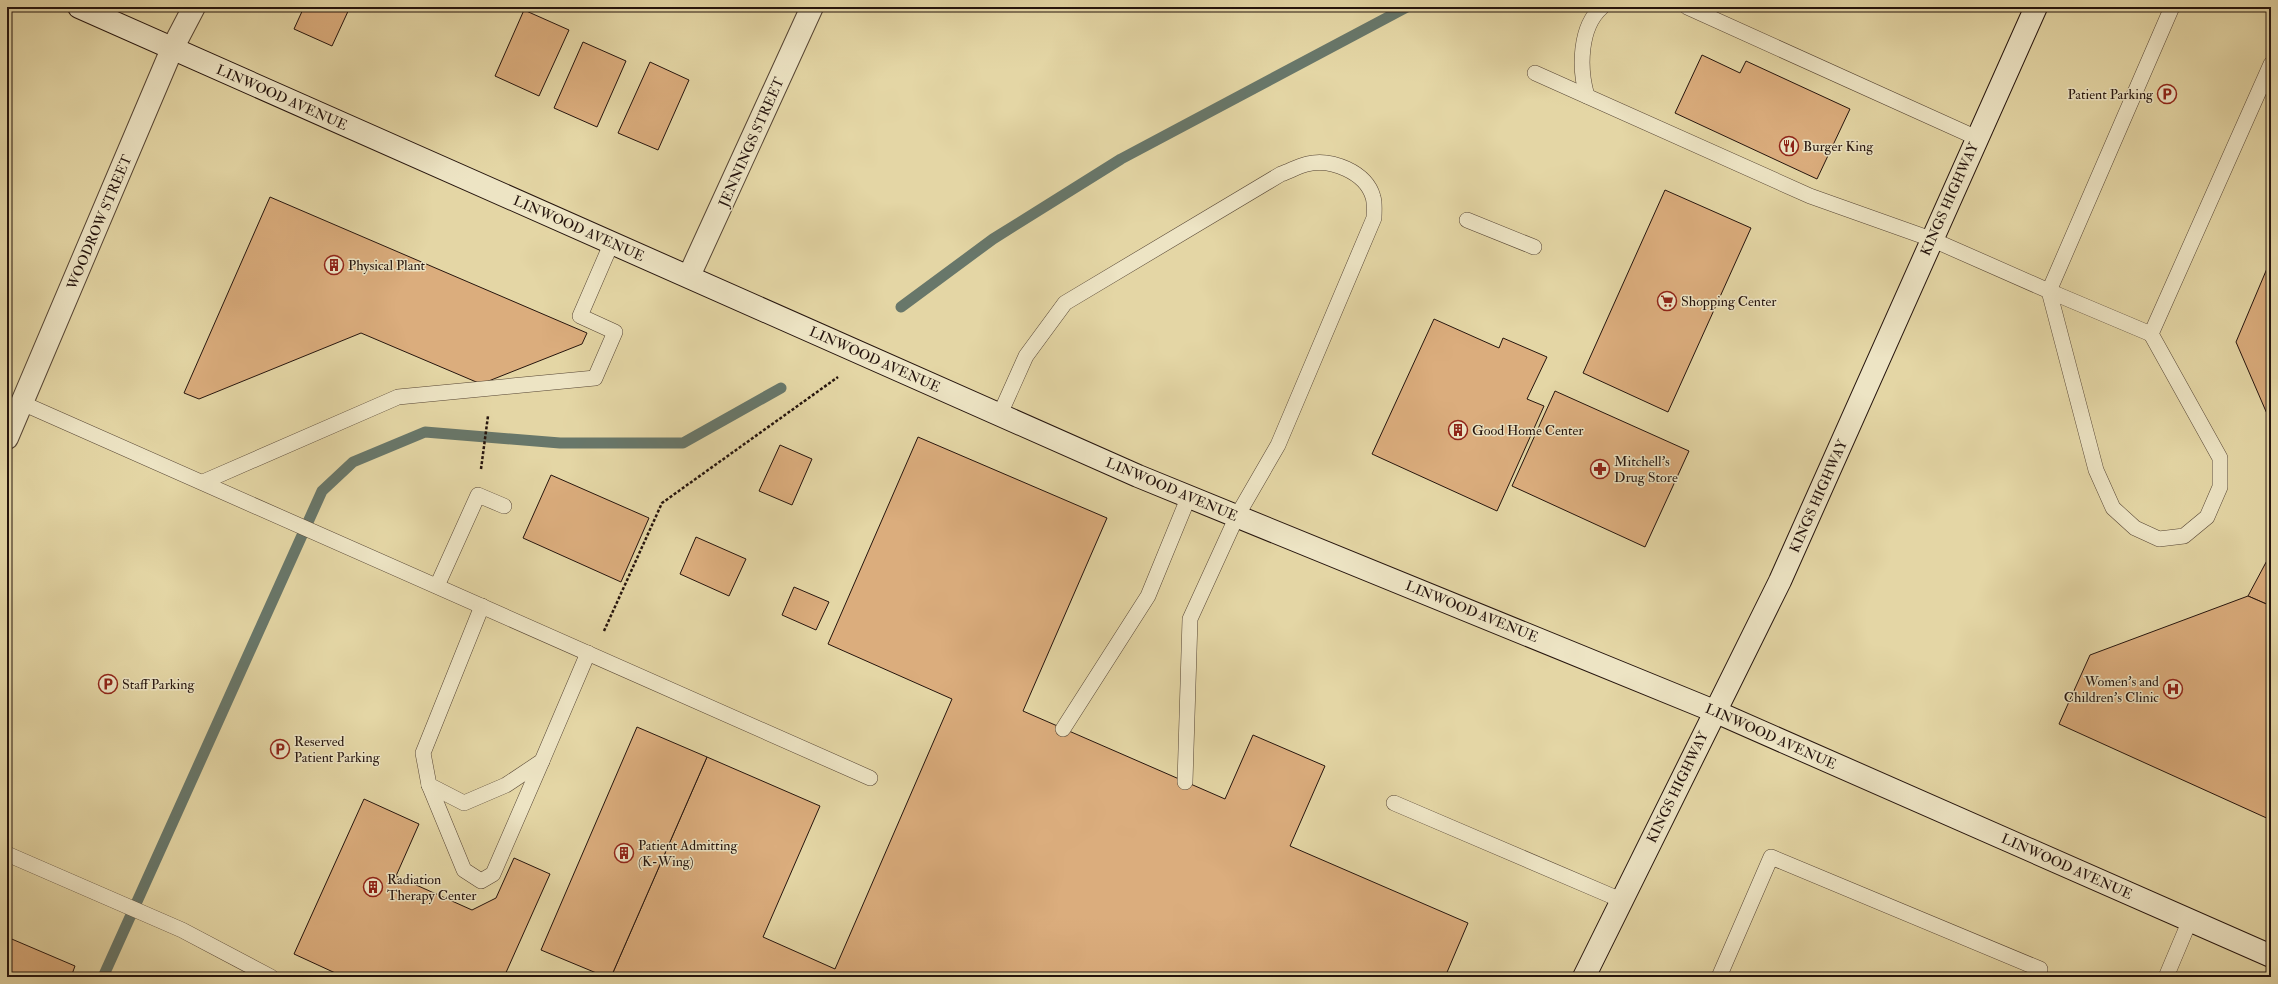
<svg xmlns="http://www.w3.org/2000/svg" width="2278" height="984" viewBox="0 0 2278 984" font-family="'IM FELL Double Pica',serif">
	<rect width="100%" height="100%" fill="#e4d6a5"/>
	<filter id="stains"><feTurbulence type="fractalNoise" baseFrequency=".005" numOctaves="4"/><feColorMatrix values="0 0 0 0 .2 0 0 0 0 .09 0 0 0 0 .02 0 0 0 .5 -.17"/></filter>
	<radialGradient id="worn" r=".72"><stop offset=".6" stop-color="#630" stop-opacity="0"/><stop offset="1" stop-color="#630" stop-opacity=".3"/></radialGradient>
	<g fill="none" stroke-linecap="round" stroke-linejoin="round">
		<!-- stream -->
		<g stroke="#68776a" stroke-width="11">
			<polyline points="901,307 993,239 1121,159 1407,7"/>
			<polyline points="103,977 322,491 353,462 425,432 560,443 683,443 781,388"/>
		</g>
	</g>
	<!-- building -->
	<g fill="#dbad7d" stroke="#25140d">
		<polygon points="304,7 350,7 332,46 294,29"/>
		<polygon points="524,10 569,30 539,96 495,76"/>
		<polygon points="583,42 626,61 597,127 554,108"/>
		<polygon points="1702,55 1740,73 1746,61 1850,109 1817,179 1675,113"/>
		<polygon points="650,62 689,80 658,150 618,133"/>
		<polygon points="1665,190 1751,228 1668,412 1583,373"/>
		<polygon points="270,197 587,333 582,344 481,384 361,333 199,399 184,393"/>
		<polygon points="2271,259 2271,423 2236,342"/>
		<polygon points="1434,319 1499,348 1503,338 1547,357 1527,399 1544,406 1497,511 1372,454"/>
		<polygon points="1555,391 1689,451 1645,547 1512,486"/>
		<polygon points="918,437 1107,518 1023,711 1225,799 1253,735 1325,766 1290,846 1468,923 1445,977 611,977 707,757 820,806 763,937 835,969 952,699 828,644"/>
		<polygon points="780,445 812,459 792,505 759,491"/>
		<polygon points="551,475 649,518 621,582 523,538"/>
		<polygon points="696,537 746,559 729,596 680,574"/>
		<polygon points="2271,553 2271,606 2248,596"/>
		<polygon points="794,587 829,602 816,630 782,615"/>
		<polygon points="2248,596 2271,606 2271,820 2059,724 2090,655"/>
		<polygon points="637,727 707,757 611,977 606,977 541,950"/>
		<polygon points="364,799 419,824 396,876 472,910 496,898 514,858 550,874 504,977 344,977 294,954"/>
		<polygon points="7,937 75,966 71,977 7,977"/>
	</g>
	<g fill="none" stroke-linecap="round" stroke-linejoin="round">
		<!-- service casing -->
		<g stroke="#543" stroke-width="16">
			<g id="service">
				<polyline points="1687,7 1977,138"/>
				<polyline points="1535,73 1810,196 1931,239 2049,291 2172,7"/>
				<path d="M1587,96C1579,69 1579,27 1602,7"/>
				<polyline points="1467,220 1534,247"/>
				<polyline points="2049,291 2096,470 2113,508 2135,528 2159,539 2184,536 2207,517 2220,487 2220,458 2151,334 2271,64"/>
				<polyline points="2049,291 2151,334"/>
				<polyline points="22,403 870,778"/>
				<path d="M1000,414L1026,356L1065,303L1281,174C1290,171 1298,166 1307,164C1331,158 1366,172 1373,197C1375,203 1374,211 1374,218L1278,445L1237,516L1190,619L1185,782"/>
				<polyline points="203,482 398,397 595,378 615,332 580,316 612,242"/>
				<polyline points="437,586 478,495 504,506"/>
				<polyline points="482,606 423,753 429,785 464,803 506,785 542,761 588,653"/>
				<polyline points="1063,729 1148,596 1189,496"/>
				<polyline points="429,785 464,870 481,881 493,874 542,761"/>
				<polyline points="1394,803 1621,900"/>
				<polyline points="7,854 182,930 271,977"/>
				<polyline points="1719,977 1771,857 2040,969 2036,977"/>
				<polyline points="2166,977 2190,920"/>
			</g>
		</g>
		<!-- minor casing -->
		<g stroke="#543" stroke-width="24">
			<g id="minor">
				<polyline points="689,276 812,7"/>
				<polyline points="7,438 172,49 194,7"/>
			</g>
		</g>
		<!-- secondary casing -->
		<g stroke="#25140d" stroke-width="24">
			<g id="secondary">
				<polyline points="79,7 1138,476 1714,711 2271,956"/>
				<polyline points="1584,977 1780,581 2036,7"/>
			</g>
		</g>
		<!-- path -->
		<g stroke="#25140d" stroke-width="2.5" stroke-dasharray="3 2" stroke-linecap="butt">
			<polyline points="481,469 488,416"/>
			<polyline points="604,631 662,503 838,377"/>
		</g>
		<!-- service -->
		<use href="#service" stroke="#ede4c4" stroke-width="15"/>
		<!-- minor -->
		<use href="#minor" stroke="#ede4c4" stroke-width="22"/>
		<!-- secondary -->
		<use href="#secondary" stroke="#ede4c4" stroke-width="22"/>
	</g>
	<!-- icons -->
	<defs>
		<g id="parking-ring" transform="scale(1)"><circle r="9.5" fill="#ede4c4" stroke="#8f2418" stroke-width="1.5"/><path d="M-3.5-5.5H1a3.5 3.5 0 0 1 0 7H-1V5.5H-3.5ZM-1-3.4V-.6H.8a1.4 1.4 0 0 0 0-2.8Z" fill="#8f2418"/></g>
		<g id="restaurant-ring" transform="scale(1)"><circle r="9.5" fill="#ede4c4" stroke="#8f2418" stroke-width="1.5"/><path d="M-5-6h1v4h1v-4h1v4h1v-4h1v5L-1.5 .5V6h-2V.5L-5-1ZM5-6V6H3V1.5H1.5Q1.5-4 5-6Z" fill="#8f2418"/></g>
		<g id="building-ring" transform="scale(1)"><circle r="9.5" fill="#ede4c4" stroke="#8f2418" stroke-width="1.5"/><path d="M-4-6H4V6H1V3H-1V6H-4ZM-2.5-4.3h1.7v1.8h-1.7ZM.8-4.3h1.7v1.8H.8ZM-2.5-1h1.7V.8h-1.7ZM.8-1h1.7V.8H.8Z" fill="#8f2418"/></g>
		<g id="supermarket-ring" transform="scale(1)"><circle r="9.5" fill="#ede4c4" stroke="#8f2418" stroke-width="1.5"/><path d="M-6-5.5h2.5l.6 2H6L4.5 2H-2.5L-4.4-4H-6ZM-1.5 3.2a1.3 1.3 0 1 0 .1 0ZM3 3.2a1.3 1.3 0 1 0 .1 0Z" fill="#8f2418"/></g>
		<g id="pharmacy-ring" transform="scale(1)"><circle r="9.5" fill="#ede4c4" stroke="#8f2418" stroke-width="1.5"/><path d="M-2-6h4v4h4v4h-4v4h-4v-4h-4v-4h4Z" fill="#8f2418"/></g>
		<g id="hospital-ring" transform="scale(1)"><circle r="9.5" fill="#ede4c4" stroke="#8f2418" stroke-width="1.5"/><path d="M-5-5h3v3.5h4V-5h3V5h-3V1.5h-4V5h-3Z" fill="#8f2418"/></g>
	</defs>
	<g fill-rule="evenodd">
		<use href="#parking-ring" x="2167" y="94"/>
		<use href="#restaurant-ring" x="1789" y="146"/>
		<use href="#building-ring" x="334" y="265"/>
		<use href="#supermarket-ring" x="1667" y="301"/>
		<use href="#building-ring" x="1458" y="430"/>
		<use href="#pharmacy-ring" x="1600" y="469"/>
		<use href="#parking-ring" x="108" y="684"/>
		<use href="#hospital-ring" x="2173" y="689"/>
		<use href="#parking-ring" x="280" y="749"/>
		<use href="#building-ring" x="624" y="853"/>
		<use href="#building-ring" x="373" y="887"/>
	</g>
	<g text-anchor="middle" stroke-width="3" stroke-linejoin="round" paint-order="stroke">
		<!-- poi labels -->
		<g font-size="14" fill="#25140d" stroke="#ede4c4" text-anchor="start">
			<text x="2153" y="99" text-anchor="end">Patient Parking</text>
			<text x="1803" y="151">Burger King</text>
			<text x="348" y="270">Physical Plant</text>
			<text x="1681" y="306">Shopping Center</text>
			<text x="1472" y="435">Good Home Center</text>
			<text x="1614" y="466">Mitchell's<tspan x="1614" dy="16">Drug Store</tspan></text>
			<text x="2159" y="686" text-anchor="end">Women’s and<tspan x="2159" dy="16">Children’s Clinic</tspan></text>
			<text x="122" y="689">Staff Parking</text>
			<text x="294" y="746">Reserved<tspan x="294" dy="16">Patient Parking</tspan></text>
			<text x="638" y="850">Patient Admitting<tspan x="638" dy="16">(K-Wing)</tspan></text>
			<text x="387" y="884">Radiation<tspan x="387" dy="16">Therapy Center</tspan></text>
		</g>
		<!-- street labels -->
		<g font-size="14" fill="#25140d" stroke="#ede4c4">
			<text transform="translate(282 97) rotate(24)" y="5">LINWOOD AVENUE</text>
			<text transform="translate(751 142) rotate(-66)" y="5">JENNINGS STREET</text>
			<text transform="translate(1949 199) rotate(-66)" y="5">KINGS HIGHWAY</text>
			<text transform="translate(99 222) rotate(-67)" y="5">WOODROW STREET</text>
			<text transform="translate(579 228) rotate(24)" y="5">LINWOOD AVENUE</text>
			<text transform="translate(875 359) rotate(24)" y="5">LINWOOD AVENUE</text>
			<text transform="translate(1172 489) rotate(23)" y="5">LINWOOD AVENUE</text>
			<text transform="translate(1818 496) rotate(-66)" y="5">KINGS HIGHWAY</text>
			<text transform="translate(1472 611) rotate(22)" y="5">LINWOOD AVENUE</text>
			<text transform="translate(1771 736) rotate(24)" y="5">LINWOOD AVENUE</text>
			<text transform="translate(1677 787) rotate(-64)" y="5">KINGS HIGHWAY</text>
			<text transform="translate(2067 866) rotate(24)" y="5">LINWOOD AVENUE</text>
		</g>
	</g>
	<!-- margin -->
	<rect width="2278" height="984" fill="none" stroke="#e4d6a5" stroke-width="24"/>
	<rect x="8" y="8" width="2262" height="968" fill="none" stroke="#25140d" stroke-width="2"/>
	<rect x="12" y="12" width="2254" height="960" fill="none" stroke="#25140d"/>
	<rect width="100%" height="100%" filter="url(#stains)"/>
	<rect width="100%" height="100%" fill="url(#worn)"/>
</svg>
